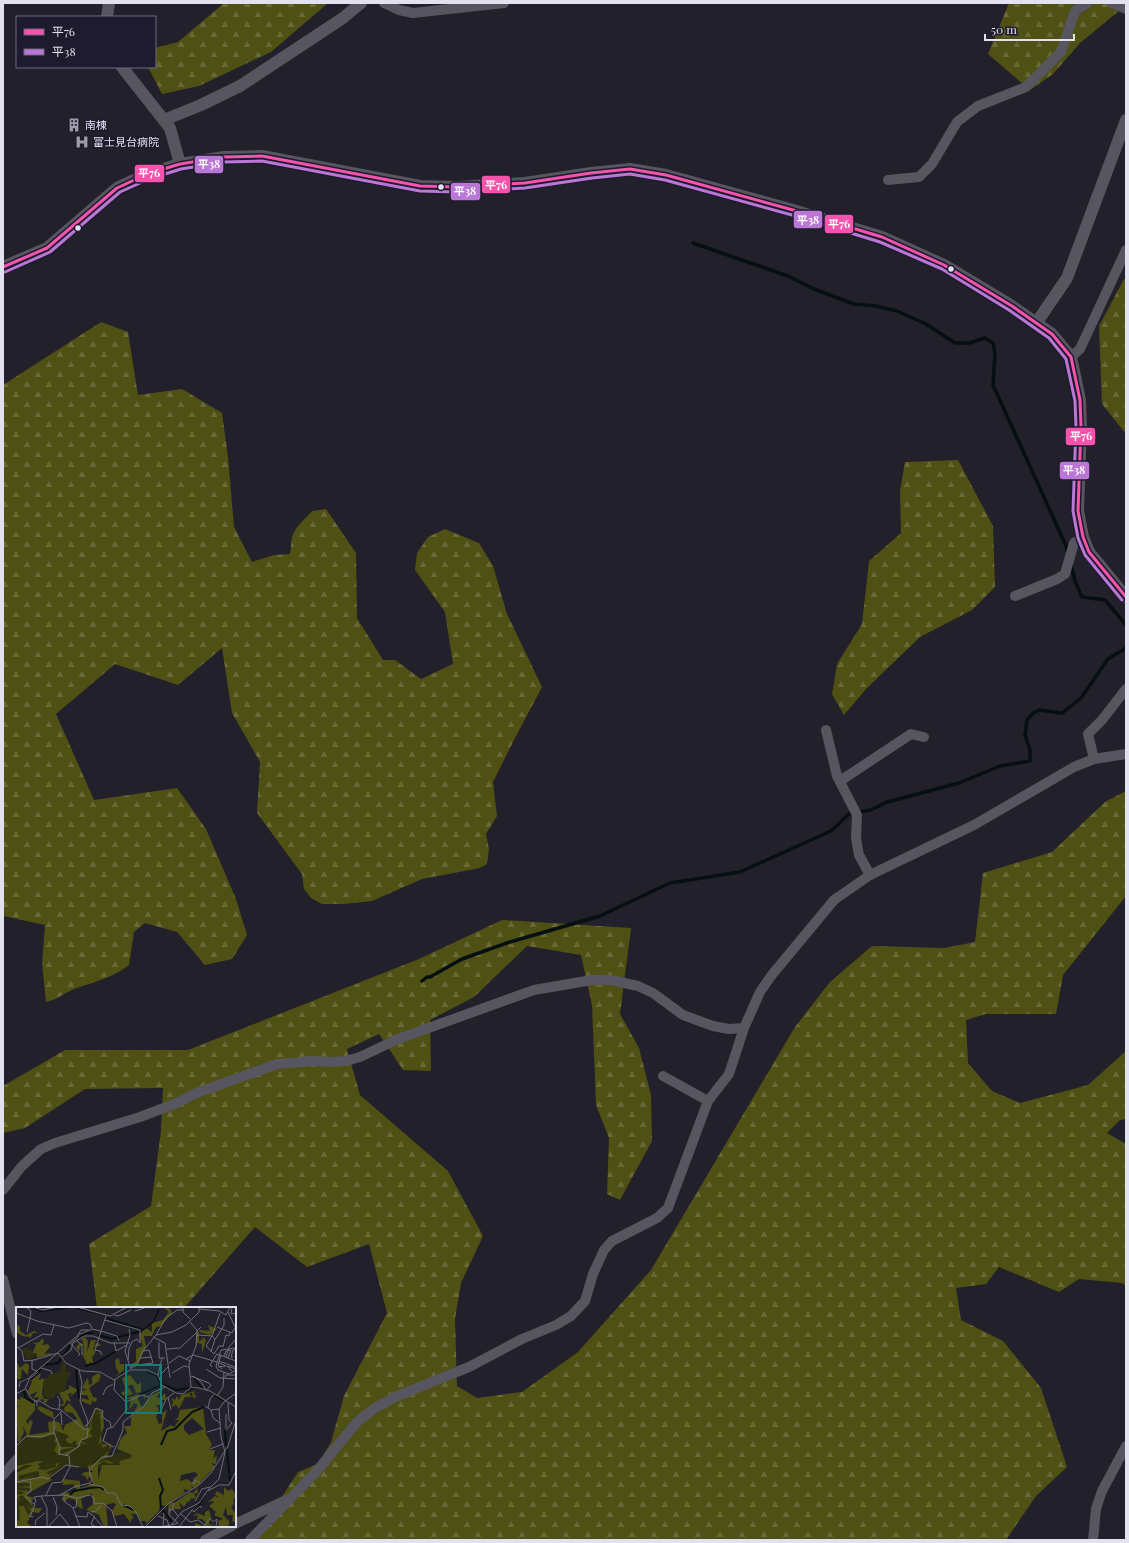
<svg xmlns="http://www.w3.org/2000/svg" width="1129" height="1543" viewBox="0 0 1129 1543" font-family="'Playfair Display','Noto Sans JP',serif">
	<defs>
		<pattern id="forest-firs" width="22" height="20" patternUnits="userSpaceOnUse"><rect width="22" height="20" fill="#4f5013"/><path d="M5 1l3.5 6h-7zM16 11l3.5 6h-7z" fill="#686936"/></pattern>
	</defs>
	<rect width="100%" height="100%" fill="#22202a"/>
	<!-- forest -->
	<g fill="url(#forest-firs)">
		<polygon points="224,3 328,3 271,52 199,86 162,94 148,67 155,67 155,48 178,42"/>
		<polygon points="1009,3 1126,3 1126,5 1080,43 1053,74 1030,90 988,54"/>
		<polygon points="1124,279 1126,279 1126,434 1102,404 1099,326"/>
		<path d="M101,322L128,332L138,395L182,389L222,413L228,457L234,527L252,562L274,555L290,554L292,536L297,527L312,511L326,509L356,553L357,618L383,660H395L421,679L453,664L445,612L415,570L417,553L428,537L445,529L479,543L493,566L507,614L542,687L515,738L493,782L497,816L486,834L489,849L487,864L480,868L422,879L372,901L343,904H322L311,898L304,889L302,874L257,813L260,762L232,713L222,648L178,685L115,664L56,714L94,800L177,788L206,829L236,899L247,935L232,959L205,965L177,932L145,923L134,932L129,965C113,978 93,982 74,989C64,993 57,1000 46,1002L42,964L45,925L3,916V385Z"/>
		<polygon points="958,460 993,526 995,587 972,610 920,637 866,689 844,715 832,694 837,664 862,624 869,561 901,533 900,491 905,462"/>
		<polygon points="1126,791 1126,896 1063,975 1056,1014 986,1014 966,1020 968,1063 992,1091 1020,1103 1088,1085 1126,1051 1126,1119 1120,1120 1107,1133 1126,1144 1126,1286 1122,1283 1079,1279 1059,1292 999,1267 986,1284 956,1288 961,1320 1003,1341 1041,1388 1067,1467 1036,1496 1006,1540 254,1540 298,1472 318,1464 331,1442 344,1396 387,1313 369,1244 307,1267 255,1227 184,1308 97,1308 89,1244 151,1206 161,1131 163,1088 85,1089 25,1128 3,1133 3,1086 65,1050 188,1050 419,959 502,920 631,928 620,1014 639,1048 651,1095 652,1141 620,1200 607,1194 609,1138 596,1105 592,1005 581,955 527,946 474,997 430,1020 431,1071 403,1070 379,1034 347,1049 360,1095 448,1171 483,1236 461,1283 455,1319 457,1386 477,1398 522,1392 578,1352 651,1270 795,1027 830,982 872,946 944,948 975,942 983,873 1052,852 1105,802"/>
	</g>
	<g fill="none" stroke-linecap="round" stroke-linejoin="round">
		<!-- stream -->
		<g stroke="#060f11" stroke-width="3.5">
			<polyline points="693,243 788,276 814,289 854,304 876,306 897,311 926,324 955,343 969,343 985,338 993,343 995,354 993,385 1048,506 1066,546 1068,554"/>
			<polyline points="1071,564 1075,581 1082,597 1105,600 1126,625"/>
			<polyline points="422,981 427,977 430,977 462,959 510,942 600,916 670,883 740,872 831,831 849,814 871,810 887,802 959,783 1000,766 1030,761 1030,750 1025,735 1027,720 1033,713 1039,710 1062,713 1081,698 1108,659 1126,648"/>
		</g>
		<!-- minor -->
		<g stroke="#57555f" stroke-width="10">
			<polyline points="384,3 399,10 413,13 504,3"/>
			<polyline points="1112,3 1126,9"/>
			<polyline points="888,180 919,177 932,164 957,122 978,106 1026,87 1061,52 1075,11 1087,3"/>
			<polyline points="1071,357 1080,349 1126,250"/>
			<polyline points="1015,596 1057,579 1065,574 1074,543 1083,537"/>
			<polyline points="826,730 837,776 857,815 856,838 859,855 870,875"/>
			<polyline points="1094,759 1088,734 1102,720 1126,689 1126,690"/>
			<polyline points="840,781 911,734 924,737"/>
			<polyline points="663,1076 708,1101"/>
			<polyline points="3,1190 22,1166 41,1149 55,1143 140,1117 177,1103 194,1094 277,1064 312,1061 332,1062 346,1061 360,1057 398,1039 534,990 592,980 611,980 638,986 653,993 683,1015 713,1026 729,1029 744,1028"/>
			<polyline points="3,1279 17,1334"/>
			<polyline points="3,1475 17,1459"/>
			<polyline points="235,1524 286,1500"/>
			<polyline points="205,1540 232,1526"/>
			<polyline points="250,1540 316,1472 357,1422 375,1408 397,1396 469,1367 522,1339 556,1325 571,1316 585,1301 593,1274 604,1250 612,1241 657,1218 668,1208 708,1101 729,1074 744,1028 760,992 771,976 834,900 870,875 974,825 1074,767 1094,759 1126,754"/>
			<polyline points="1093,1540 1096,1509 1102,1491 1126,1446"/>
		</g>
		<!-- tertiary -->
		<g stroke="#57555f" stroke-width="12">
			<polyline points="107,17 109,3"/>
			<polyline points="122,67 170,128 180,164"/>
			<polyline points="164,120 201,105 240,86 343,18 361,3"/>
			<polyline points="3,267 47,248 117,188 147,174 180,164 224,157 262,156 420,186 457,187 525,183 591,173 630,169 666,175 793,210 882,237 944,265 1012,306 1052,334 1071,357 1080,400 1081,427 1078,511 1083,537 1089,552 1126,597"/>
			<polyline points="1037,322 1067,278 1126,120"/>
		</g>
		<!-- bus-1 casing -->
		<g stroke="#1f1b2f" stroke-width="6">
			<polyline id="bus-1" points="3,267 47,248 117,188 147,174 180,164 224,157 262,156 420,186 457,187 525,183 591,173 630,169 666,175 793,210 882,237 944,265 1012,306 1052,334 1071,357 1080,400 1081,427 1078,511 1083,537 1089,552 1126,597"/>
		</g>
		<!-- bus-2 casing -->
		<g stroke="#1f1b2f" stroke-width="6">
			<polyline id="bus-2" points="5,272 50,252 120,192 149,179 181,169 224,162 262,161 420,191 457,192 525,188 592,178 630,174 665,180 792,215 880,242 942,269 1009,310 1049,338 1066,359 1075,401 1076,427 1073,511 1078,538 1085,555 1122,600"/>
		</g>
		<!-- bus-1 -->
		<use href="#bus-1" stroke="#f653ac" stroke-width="3"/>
		<!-- bus-2 -->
		<use href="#bus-2" stroke="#ba77d6" stroke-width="3"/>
	</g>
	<!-- icons -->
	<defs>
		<g id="building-bare" transform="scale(1.08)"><path d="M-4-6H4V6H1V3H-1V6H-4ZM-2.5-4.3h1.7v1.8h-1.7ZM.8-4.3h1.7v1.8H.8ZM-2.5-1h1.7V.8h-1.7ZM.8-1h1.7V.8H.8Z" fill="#9f9daa" stroke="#1f1b2f" stroke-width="2.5" paint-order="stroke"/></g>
		<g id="hospital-bare" transform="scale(1.08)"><path d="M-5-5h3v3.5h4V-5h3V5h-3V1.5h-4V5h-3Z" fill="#9f9daa" stroke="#1f1b2f" stroke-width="2.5" paint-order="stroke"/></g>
	</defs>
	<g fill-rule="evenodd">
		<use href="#building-bare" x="74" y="125"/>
		<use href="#hospital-bare" x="82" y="142"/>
	</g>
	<!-- markers -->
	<g fill="#e2e1ef" stroke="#1f1b2f" stroke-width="1.5">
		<circle cx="441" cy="187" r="3.5"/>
		<circle cx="78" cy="228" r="3.5"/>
		<circle cx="951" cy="269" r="3.5"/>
	</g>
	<g text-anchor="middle" stroke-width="3" stroke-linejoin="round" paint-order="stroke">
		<!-- poi labels -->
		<g font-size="11" fill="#e2e1ef" stroke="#1f1b2f" text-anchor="start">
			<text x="85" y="129">南棟</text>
			<text x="93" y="146">富士見台病院</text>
		</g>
	</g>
	<!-- overview -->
	<g transform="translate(16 1307)">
		<rect width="220" height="220" fill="#22202a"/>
		<path d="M6,41H12L20,49L11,53ZM47,54L50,56V65H56L51,72L50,82L40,87L38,92L28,90V72L33,71V67L43,65ZM80,101L87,105L85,134L86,137H94L91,148L95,149L103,145L116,147V151L106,153L103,155L104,158H86L84,163L82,158L65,161L50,158L8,188L17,200L14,208L12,209L10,204L6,206L3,214L0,213L2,159L0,140L10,129H21L38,123L51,128L54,136L59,133L72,132V119Z" fill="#2f300f"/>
		<path d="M147,0L154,2L156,6L145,19L140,20L136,29H128L130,40L122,57L116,60L114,59L120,54V42L127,39L123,28L130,21L136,25V16L147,13L153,5ZM0,18L4,19V24L10,28L18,24L22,26H17L14,32V30L6,29L0,25ZM192,18L201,22L194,28L183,25V35L188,30L190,34L186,46V37L181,36L180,29L184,23L194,24ZM69,30L72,34L71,45L75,33H80L78,38L83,36L85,39H79L77,42L80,44L76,51L78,57L74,55L72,59L67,49L68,38L64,40L63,45L60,40L64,36L68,37L65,32ZM26,31L28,34L26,38L32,37L34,40L28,47L34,46L36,47L21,51L20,46H17L14,42L17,45L20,37L16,36L24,35ZM103,51L104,57H108V63L97,72L103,66L100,61L99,53ZM0,54L4,61L10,56L13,58L12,68L6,62L5,72H1L0,68ZM25,66L23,73L28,71L26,87L28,92H33L29,97L27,92L21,94L23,90L17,91L22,84L14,88L12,84L16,75L15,73ZM82,66L85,68L83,74L73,81L77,90L81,91L80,95L76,94L75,98L65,94L66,91L73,93L71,88H64L65,84L71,83L66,81L70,73L72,71L73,78L76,77V70ZM114,68L122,78L125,75V85L120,86L117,78H113L112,80L117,87L111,89L110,86L107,89L105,85L110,84L106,71ZM53,78L62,83L54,90L56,86L52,87L55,95L51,93L48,99H43L48,96L43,86L53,82ZM148,82L140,90L144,91L149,86L150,91L149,93H144L147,95L146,98H140L143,103L140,110L143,117L146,116V106L151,103L145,124L155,118L158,120L163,113H158L162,111L164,103L187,100L190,127L196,137L193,143H199L197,152L201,148L200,157L195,156L199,160L183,177L178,181L175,178L176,182L172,183L167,182L169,185L149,199L144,198L143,204L130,217V214H125L121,207H115L118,211L115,212V216L108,207L98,209L96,204L100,197L97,196L90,198L92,220H88L83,208L70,203L77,197L76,186L65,192L67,202L62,200L59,193L53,191L48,195L45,191L50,189L45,188L49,185L55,187L61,182L57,179L59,177L47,178V172L64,174V181L77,177L75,171L72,170L73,175L69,169L65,168L68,165H78L73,163L71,159L78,157L94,143L93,138L86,141L85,135L82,138L85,127L86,137L96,138L94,144L91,148L95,149L103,145L111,146L101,142L105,131L111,126L108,119H115V110L122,98L118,96L113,103L115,92H109L125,86L129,87V95L128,87L121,90L126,101L136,88ZM176,111L188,122L173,128L168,123V118ZM103,145L112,146L116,148L115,151L106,153L103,155L104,158H86L82,173V158L88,154L94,157L98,156L90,153L86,154L84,156L83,154ZM179,165L182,168L177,172V176L171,172L164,174L165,168ZM179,84L178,87L181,90L177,91L176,86L173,87L176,90H169L163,102L160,98L155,100L157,95L155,91L159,93L161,89L163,93L165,88ZM4,90L19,95V103L10,114L12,117L14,113L17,114L13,128L33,125L32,115L39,114L44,116L47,124L49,118L61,112L57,106L49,105L48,101L53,96L60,104L69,121L72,119L74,122V117L78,102L80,101L87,105L88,120L85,127L84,107L79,106L86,105L79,102L75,118L76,121L73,126L77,129L65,134L72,138L64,136L65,139L51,146L54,148L46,147L61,140L63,137L60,138V133L54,137L50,134V131H53L51,128L38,123L42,133L41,135L45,140H60L44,143L45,147L42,148L38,143L41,138L38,133L41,131L40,128L37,127L25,131L10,130L0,142L11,128L7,119L8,125L4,134L2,135L0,101L3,99L0,98V91L4,93ZM24,99L37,105L38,112L25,105L21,101ZM22,154H27L22,157L24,160L22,162L29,163L40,160V157L25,159L43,156L40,161L31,165L32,168L37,165L33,170L36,173L9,188L18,191L15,195L18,201H26L23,206L17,205L11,216L15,219L23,220H0V213L3,214L4,210L0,201L4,209L3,199H8L12,208L15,205L11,197L15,202L17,200L6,188L2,190L6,194L1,191L0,188L9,186L0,183L13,184L15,181L0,180L14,179V176H0V166L17,158H9L0,163V159ZM21,164L23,165V170L0,174L1,173H7L22,167L3,173L2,169ZM208,180L212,184L216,182L220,188L217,194L220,200L218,197L215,200L220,207V216L216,214L217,208H211L210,200L207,208L213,214V217L211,220H203L202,214L207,212L198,208L200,205L193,199L197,196L198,194L192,195L199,189L203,191L199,187L201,184L208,188ZM181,181L182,187L178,186L180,191L174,192V195L172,194L168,200L163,195L165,202H158L159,204L157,202V196L154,208L152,199L155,195L158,196L174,185L177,186ZM193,203L195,209L193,217L200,218L179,220V216L187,219L190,216L186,212H181L182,208L177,209L181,206L189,209V205Z" fill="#4f5013" fill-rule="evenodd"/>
		<path d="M13,0L29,4L45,0H59L127,22L137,14L142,3L145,0L138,15L128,23L123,25L126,23L98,16L87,9L57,1L25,5Z" fill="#060f11"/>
		<path fill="none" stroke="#060f11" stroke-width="2" d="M82,28L96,32L125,24M62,31L71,26H77M29,58L42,56L55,37M69,59L80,56L100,44M60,63L63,92M178,71L186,81M5,74L16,71L25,62M146,77L160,83L180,80M8,84L10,91L18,96M196,86L207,94M123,88L145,78L141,68L131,65M209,123L210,139M145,138L151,124L159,122L176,105L188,100M211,142L214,174M143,171L147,183L144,189L145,201M54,188L58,184L74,181L84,180L88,183M107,198L118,203M182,201L187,190M147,203L156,215"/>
		<path fill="none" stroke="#6f6d79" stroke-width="1" d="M10,0L15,4L14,12M17,0L26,3L42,0M61,0L94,9L111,0M167,0V5L174,12M188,0H203M216,0L215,7L220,6M183,2L203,4M119,4L131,0M203,4L210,8L214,0M212,5L219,20M0,6L21,14L53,21L70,16L74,17L76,21M98,8L102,9L115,3M89,13L124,23V36M173,14L181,23L180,39L173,57L175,80M185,20L181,24V28L196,29L204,6M201,20L216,26L220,19M85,24L79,43L84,44L86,48M85,24L101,29L103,34M11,25L14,12M62,28L65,23H72M140,28L150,11L161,3H167M137,30L149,36L154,71M61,34L66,38V48M53,35L64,47L62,49M98,35L100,44L111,38M143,35V51H149M54,37L63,29M0,39L6,44L8,54L18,53L42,46L50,56L66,64L84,65L98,73L114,63H131L142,68L146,78L160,86L167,87L175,80L183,81L194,84L220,100M207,39H203L198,47L190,39L196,29L199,32L201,30L208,18V11M207,40L210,28L213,29L214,25M2,41L27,27L35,28L38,18M220,41L205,43L200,59L202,63L213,67L220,63M151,42L164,41L180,26M195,45L199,32M205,48L202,58L206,62M208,49L210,44L215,43L212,51M46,50L55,43L57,36L68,29H77L94,36H114M210,50L213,40L220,32M217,50H215L217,43H220M124,51L136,50M170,52L177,48L201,55M16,53V62L21,64M112,53L109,44L114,28L113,22M203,54L219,60M153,56L163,49L174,54M121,58L137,56L133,43L127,44M196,60L194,58L201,47L220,54M202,60L210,59L203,56M25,61L35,64L36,67M115,61L121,58L126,45L140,28L156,25L170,18L183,5V0M115,62L112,54L113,41L116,35L121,32L124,36M190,62L204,71L220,72M63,63L66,76L64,94L71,112L72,117L69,119H71M216,64L211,59L220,62M156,66L168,59L173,60M142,68L146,51M144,68L153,59M175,69L193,76L195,78L191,83M177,69L185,75L190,83M209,71L210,68H219M3,80L4,75L16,70L22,65M10,82L15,91L21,95V99M0,87L9,82L14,70L62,28L76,22L85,24L90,9M87,88L90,81L97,77M41,89L44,93L43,102M201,89L207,80L208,65M152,90L155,103M18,94H24L35,101L45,103L68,122M110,95L126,88L133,90M189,99L195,103L203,102M192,101L194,92L198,87M195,103L197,111L204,116M45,106L46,118M144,106L150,92L158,86M71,119L80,101L87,104L86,110L94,115L95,120M210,121V107M210,123L216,116L213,113L212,96M191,125L205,121M0,139L10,129L25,130L38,126M98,140L87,134L91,122L97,120L111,102L110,95L98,83L99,73M194,142L207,137M50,148L62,140L65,133L71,131L72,122H68M14,174L15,184L9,189L19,198L14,209L17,210M0,175L27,170L32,172L50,158L63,160M176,175L178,177L179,173L184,176M73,177L87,180L91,186H99L105,198L114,199L120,205L127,220M192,184L203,178H213L220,164M30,188L36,176L46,175L54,160L53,149L43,147L44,140L38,126V112L46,104M48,188V194L57,201M42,189L58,180L74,176L76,173L73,163L86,150L96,149L107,123V115L128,99L136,86L149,80M37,190L41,200L40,208M179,194L186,182L194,180M158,196L156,201L162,209M18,197L20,194L18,190L25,189M176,202L178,205L184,199L186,201M75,205L80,204L85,198M164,206L174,215L182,213L189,218L194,211L197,215L201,212L200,220M59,209L71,210L72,205L79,210M142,209L151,213L153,219M19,218L20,213L29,206M156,218L162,216L153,208V202L157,203M147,219L148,206M31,220V201L25,189L48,188L61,191M32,220L44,207L54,220M64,220L57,201L60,200L61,191L74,188L78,191V197L87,196L96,204L101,220M80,220L75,217L78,210L87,220M129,220L152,197L183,178L195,166L212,139L220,113M144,220L155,218L167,204L183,196L191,184L203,172L209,145L205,130L203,102L208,95L220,86M163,220L176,203"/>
		<path fill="#1a7b74" fill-opacity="0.15" stroke="#1a7b74" stroke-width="2" d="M110,58H145V106H110Z"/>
		<rect width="220" height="220" fill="none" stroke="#e2e1ef" stroke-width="2"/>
	</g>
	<g stroke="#1f1b2f" stroke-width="1.5">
		<rect x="194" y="155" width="30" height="19" rx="4" fill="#ba77d6"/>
		<rect x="134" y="164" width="31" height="19" rx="4" fill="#f653ac"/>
		<rect x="481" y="175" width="30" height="19" rx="4" fill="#f653ac"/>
		<rect x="450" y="182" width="31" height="19" rx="4" fill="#ba77d6"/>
		<rect x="793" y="210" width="30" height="19" rx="4" fill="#ba77d6"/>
		<rect x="824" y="214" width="30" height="20" rx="4" fill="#f653ac"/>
		<rect x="1065" y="427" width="31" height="19" rx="4" fill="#f653ac"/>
		<rect x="1059" y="461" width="31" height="19" rx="4" fill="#ba77d6"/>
	</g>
	<g font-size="11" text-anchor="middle" font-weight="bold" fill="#fff">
		<text x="209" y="168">平38</text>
		<text x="149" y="177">平76</text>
		<text x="496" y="189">平76</text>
		<text x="465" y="195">平38</text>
		<text x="808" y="224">平38</text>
		<text x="839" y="228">平76</text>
		<text x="1081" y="440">平76</text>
		<text x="1074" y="474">平38</text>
	</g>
	<!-- border -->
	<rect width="1129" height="1543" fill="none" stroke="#e2e1ef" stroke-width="8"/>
	<!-- legend -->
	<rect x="16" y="16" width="140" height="52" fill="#1f1b2f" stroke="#6d6a7c"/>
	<rect x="24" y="29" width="20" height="6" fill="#f653ac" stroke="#6d6a7c"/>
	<text x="52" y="36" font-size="12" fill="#e2e1ef">平76</text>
	<rect x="24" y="49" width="20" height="6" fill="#ba77d6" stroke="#6d6a7c"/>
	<text x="52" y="56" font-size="12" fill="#e2e1ef">平38</text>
	<!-- scale -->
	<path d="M985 34v6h89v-6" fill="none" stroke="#e2e1ef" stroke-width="2"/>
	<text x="991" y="34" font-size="12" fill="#e2e1ef" stroke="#1f1b2f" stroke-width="3" paint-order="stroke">50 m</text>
</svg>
